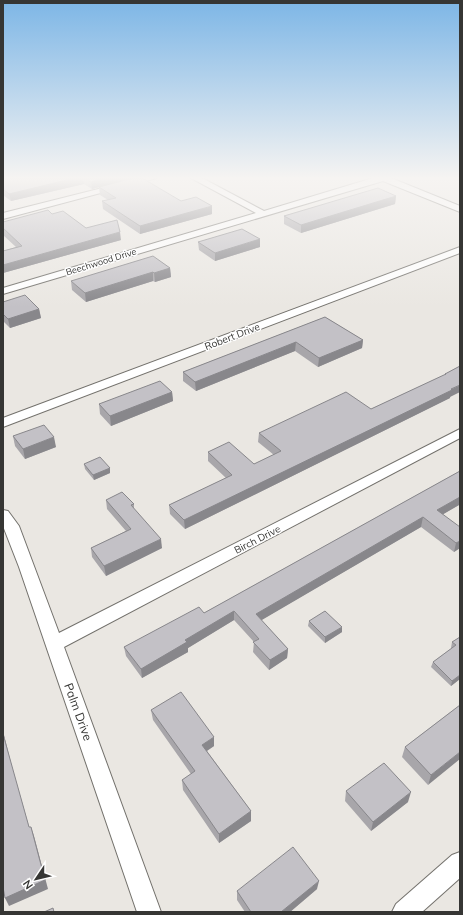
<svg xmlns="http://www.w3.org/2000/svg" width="463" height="915" viewBox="0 0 463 915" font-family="Mulish,sans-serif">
	<rect width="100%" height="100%" fill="#eae7e2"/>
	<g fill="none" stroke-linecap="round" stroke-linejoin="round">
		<!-- minor casing -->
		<g stroke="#73716c" stroke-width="2">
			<g id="minor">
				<polygon points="142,178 157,178 3,219 3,213"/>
				<polygon points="191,178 202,178 264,211 373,178 391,178 460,206 460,212 383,181 3,294 3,288 256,213"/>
				<polygon points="460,247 460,253 3,427 3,418"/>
				<polygon points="460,429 460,438 64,647 161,912 137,912 19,567 3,526 3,510 8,511 19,526 59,633"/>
				<polygon points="460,852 460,878 422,912 392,912 396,904 452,855"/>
			</g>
		</g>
		<!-- minor -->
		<use href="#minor" fill="#fff" fill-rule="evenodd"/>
	</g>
	<!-- wall -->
	<g fill="#a8a6aa">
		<polygon points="3,178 131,178 181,201 212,214 140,234 103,209 102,201 108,200 100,195 99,187 92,189 84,184 11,201 3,195"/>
		<polygon points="396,196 395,204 301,233 284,224 284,216"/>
		<polygon points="52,214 86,228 121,240 3,273 3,251 16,247 3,235 3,222"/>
		<polygon points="198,242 260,247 215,261 199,250"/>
		<polygon points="170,268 171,277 155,282 153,281 86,302 72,290 71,281"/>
		<polygon points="3,302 39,309 41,318 10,328 3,321"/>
		<polygon points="325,317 363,340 362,348 318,367 295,351 196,391 183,381 183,372"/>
		<polygon points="460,366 450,398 185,529 170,514 169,505 226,478 208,461 208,452 254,464 274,455 258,442 259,433 371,409 445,375 445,374"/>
		<polygon points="172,392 173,401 111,426 100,414 99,404"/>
		<polygon points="13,436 56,447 25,459 15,446"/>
		<polygon points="84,464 110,468 110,473 94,480 85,469"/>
		<polygon points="460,471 460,505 459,505 443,514 460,548 454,552 421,527 261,620 288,649 287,658 269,670 253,652 254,642 234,620 188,648 188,652 142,678 126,656 124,647 204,613"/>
		<polygon points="106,500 134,504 134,509 162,548 106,576 92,557 91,548 126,531 107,509"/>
		<polygon points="309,621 342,632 325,643 308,626"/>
		<polygon points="460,637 460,679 451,686 431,667 433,662 452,648 451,648 452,642"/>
		<polygon points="460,705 428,785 402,757 405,747"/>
		<polygon points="151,710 214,746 207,751 251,811 251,821 219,843 183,790 182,780 191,774 153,720"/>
		<polygon points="346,791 408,802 371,831 345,801"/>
		<polygon points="317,889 290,912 245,912 237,900 237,891"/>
	</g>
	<!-- shaded-wall -->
	<g fill="#88878b">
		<polygon points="75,178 83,178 84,184 11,201 9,194"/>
		<polygon points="104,178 131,178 131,179 92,189 91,182"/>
		<polygon points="396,196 395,204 301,233 301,225"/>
		<polygon points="212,206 212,214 140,234 140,226"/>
		<polygon points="120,232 121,240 3,273 3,265"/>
		<polygon points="260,239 260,247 215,261 215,253"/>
		<polygon points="170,268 171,277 155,282 154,273"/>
		<polygon points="153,272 153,281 86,302 85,293"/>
		<polygon points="39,309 41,318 10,328 8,319"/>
		<polygon points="363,340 362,348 318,367 319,358"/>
		<polygon points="296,342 295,351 196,391 195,382"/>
		<polygon points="460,385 460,392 450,397 450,398 185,529 184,520"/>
		<polygon points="172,392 173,401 111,426 110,416"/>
		<polygon points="54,437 56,447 25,459 23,449"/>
		<polygon points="110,468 110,473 94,480 93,475"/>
		<polygon points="460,497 459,505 435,519 437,510"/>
		<polygon points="423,517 421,527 255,624 256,614"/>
		<polygon points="161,539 162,548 106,576 104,566"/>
		<polygon points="460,541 460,548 454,552 456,543"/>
		<polygon points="234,611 234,620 188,648 188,652 142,678 141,669 185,640"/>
		<polygon points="342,627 342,632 325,643 325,637"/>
		<polygon points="288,649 287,658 269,670 270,660"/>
		<polygon points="460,675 460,679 451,686 452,681"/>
		<polygon points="3,731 12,767 32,837 29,827 9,757 3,734"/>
		<polygon points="214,737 214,746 202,754 202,745"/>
		<polygon points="460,752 460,759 428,785 431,775"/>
		<polygon points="411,792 408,802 371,831 373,822"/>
		<polygon points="251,811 251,821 219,843 219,834"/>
		<polygon points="31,827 34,836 48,889 9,906 5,898"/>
		<polygon points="319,881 317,889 290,912 281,912"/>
	</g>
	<!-- building -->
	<g fill="#c3c1c6" stroke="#88878b">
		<polygon points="3,178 75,178 9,194 3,189"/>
		<polygon points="85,178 104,178 91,182"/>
		<polygon points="133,178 142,178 181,201 196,197 212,206 140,226 102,201 116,198 99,187"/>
		<polygon points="378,188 396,196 301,225 284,216"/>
		<polygon points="48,210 52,214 63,211 86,228 117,220 120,232 3,265 3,251 22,246 3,228 3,222"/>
		<polygon points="242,229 260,239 215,253 198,242"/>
		<polygon points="153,256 170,268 154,273 153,272 85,293 71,281"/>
		<polygon points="25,295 39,309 8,319 3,314 3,302"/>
		<polygon points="325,317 363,340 319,358 296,342 195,382 183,372"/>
		<polygon points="460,366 460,385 451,389 452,390 184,520 169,505 232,475 208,452 229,442 254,464 281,451 259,433 346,392 371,409 446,374 445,374"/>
		<polygon points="160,381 172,392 110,416 99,404"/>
		<polygon points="44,425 54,437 23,449 13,436"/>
		<polygon points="100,457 110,468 93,475 84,464"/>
		<polygon points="460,471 460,497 437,510 460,527 460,541 456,543 423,517 256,614 288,649 270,660 253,642 259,639 234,611 185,640 187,642 141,669 124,647 199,607 204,613"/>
		<polygon points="122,492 134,504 131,505 161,539 104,566 91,548 131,529 106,500"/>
		<polygon points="325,611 342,627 325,637 309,621"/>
		<polygon points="460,637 460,675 452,681 433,662 456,645 452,642"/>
		<polygon points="181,692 214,737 202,745 251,811 219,834 182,780 195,771 151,710"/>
		<polygon points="460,705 460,752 431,775 405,747"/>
		<polygon points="3,734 29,827 31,827 45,880 5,898 3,887"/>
		<polygon points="384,763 411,792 373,822 346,791"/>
		<polygon points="293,847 319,881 281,912 251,912 237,891"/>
		<polygon points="53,908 54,912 44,912"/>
	</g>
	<!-- sky -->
	<linearGradient id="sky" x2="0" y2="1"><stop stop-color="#7db6e6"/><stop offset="0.58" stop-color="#f6f4f2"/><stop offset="1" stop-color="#f6f4f2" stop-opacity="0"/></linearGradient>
	<rect width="463" height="307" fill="url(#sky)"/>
	<g text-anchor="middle" stroke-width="3" stroke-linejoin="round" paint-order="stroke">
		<!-- far-street labels -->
		<g font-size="9" fill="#363634" stroke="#fff">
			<text transform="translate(101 262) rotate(-17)" y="3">Beechwood Drive</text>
		</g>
		<!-- street labels -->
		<g font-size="10" fill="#363634" stroke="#fff">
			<text transform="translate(232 336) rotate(-21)" y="4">Robert Drive</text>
			<text transform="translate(257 539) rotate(-27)" y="4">Birch Drive</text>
		</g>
		<!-- near-street labels -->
		<g font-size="12" fill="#363634" stroke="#fff">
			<text transform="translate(78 712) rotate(70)" y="4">Palm Drive</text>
		</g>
	</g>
	<!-- border -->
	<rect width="463" height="915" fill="none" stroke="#363634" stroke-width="8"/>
	<!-- north arrow -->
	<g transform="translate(36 879) rotate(235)" stroke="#ffffff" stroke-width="3" paint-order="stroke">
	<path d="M0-3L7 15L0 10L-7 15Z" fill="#363634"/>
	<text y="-6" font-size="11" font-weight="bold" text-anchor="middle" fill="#363634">N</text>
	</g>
</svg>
